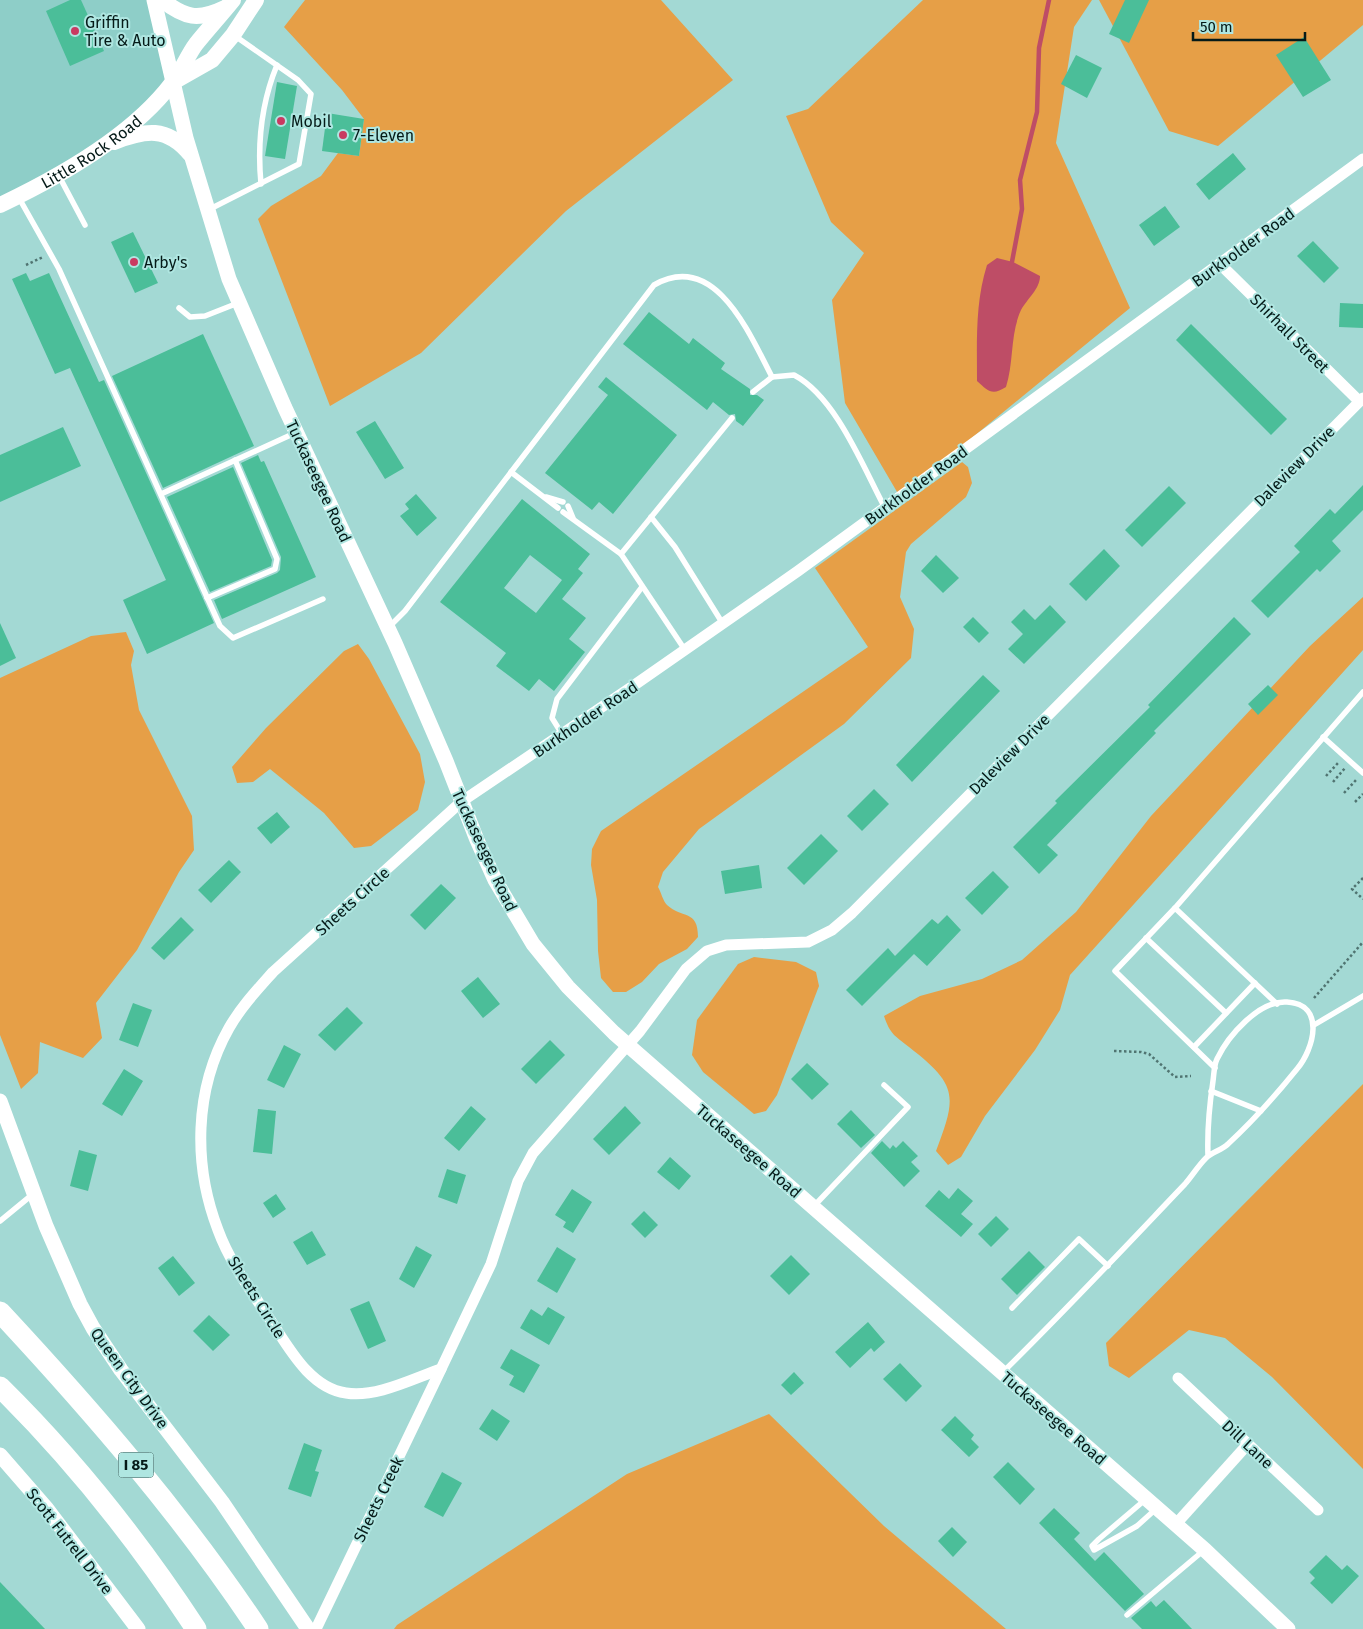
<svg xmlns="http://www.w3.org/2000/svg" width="1363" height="1629" viewBox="0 0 1363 1629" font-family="'Fira Sans',sans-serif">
	<rect width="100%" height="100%" fill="#a3d9d4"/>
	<!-- built -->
	<polygon fill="#8ecec8" points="0,0 151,0 171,82 138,116 0,204"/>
	<!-- green -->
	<g fill="#e69f47">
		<polygon points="305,0 661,0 733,80 566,211 421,353 330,406 258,219 271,206 321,176 338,153 359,156 364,119 342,90 284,27"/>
		<polygon points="923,0 1092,0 1074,27 1056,143 1130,308 900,497 845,403 832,300 864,253 831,222 786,116 808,109"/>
		<polygon points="1099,0 1363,0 1363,25 1218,146 1169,131"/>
		<path d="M962,462L968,467L972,483L966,497L911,544L906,552L900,597L914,629L911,658L844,724L699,829L663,872L658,887C661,892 663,901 667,905C682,919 698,909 698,937L687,949L659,964L642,982L626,992H613L601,978L598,951L597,900L591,865L592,849L601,831L868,647L815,568Z"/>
		<path d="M1363,597V650L1070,975L1060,1010L1035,1050L985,1116L961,1157L948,1165L936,1151C957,1096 958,1085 909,1047C895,1036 890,1034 884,1016L920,996L982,979L1022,960L1076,912L1151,816L1310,646Z"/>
		<polygon points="126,632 134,651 131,665 139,710 192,816 194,850 179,872 137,950 96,1003 102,1038 83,1058 40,1042 38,1073 21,1089 0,1035 0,678 91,636"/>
		<polygon points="358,644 369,659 420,754 425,782 418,810 371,846 354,848 324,813 270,769 253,782 237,783 232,767 266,728 344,651"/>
		<polygon points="754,957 796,962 816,972 819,986 777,1095 766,1111 754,1114 703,1072 692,1055 697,1020 738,964"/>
		<polygon points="1363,1084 1363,1469 1272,1377 1225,1338 1189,1330 1129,1378 1109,1366 1106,1343"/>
		<polygon points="769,1414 884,1526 1006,1629 394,1629 397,1625 627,1474"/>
	</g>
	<!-- water -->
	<path fill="#be4d66" d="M997,258L1013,262L1040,276C1040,289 1027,299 1021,310C1010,334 1014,362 1006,387C992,396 988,391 977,381C977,342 975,303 987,265Z"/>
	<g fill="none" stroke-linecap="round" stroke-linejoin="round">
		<!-- stream -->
		<polyline stroke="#be4d66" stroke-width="4.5" points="1011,267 1022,209 1020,180 1037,112 1039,48 1049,0"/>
	</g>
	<!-- building -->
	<g fill="#4bbe99" fill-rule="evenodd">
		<polygon points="70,0 81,0 104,51 70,66 46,11"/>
		<polygon points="1125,0 1149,0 1129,43 1109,34"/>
		<polygon points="1304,37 1331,80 1303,97 1276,55"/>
		<polygon points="1076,55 1102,68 1087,98 1061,84"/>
		<polygon points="277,82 297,86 285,159 265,156"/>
		<polygon points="327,113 364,119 359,156 322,151"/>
		<polygon points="1233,153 1246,169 1209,200 1196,184"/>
		<polygon points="1165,206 1180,227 1154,246 1139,225"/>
		<polygon points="133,232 158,283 135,293 111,242"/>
		<polygon points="1313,241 1339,268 1324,283 1297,256"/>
		<polygon points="26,273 30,281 49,273 99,382 104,380 214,623 147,654 123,600 166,580 70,368 55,374 12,279"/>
		<polygon points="1340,303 1363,304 1363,328 1339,327"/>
		<polygon points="649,312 689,344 693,338 725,363 721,369 750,389 750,395 757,395 764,400 743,426 736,421 735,414 729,415 713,402 707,410 623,344"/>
		<polygon points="1191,324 1287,419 1271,435 1176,340"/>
		<polygon points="203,334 254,446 163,488 112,376"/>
		<polygon points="606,377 677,435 613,514 599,502 592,510 545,473 608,395 598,387"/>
		<polygon points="375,421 404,468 385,479 356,432"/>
		<polygon points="63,427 81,466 0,502 0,455"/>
		<polygon points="258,455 261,462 264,461 316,577 222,619 214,600 277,573 280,570 281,557 241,463"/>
		<polygon points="233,467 272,560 271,566 210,592 167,497"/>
		<polygon points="1363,485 1363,510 1332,541 1341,551 1320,572 1317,569 1268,618 1251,601 1300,552 1294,546 1330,509 1335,514"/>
		<polygon points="1169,486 1186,503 1142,547 1125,530"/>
		<polygon points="416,494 437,518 417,536 400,516 409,509 405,504"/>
		<path d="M522,499L590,554L578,569L583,573L562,599L586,618L569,639L585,652L554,691L539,679L529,691L496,666L506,653L440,602ZM530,555L562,580L536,613L504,588Z"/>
		<polygon points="1104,549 1120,566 1086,601 1069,584"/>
		<polygon points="936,555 959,578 943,593 921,571"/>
		<polygon points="1050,605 1066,622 1024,664 1008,649 1023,634 1011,622 1024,609 1035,620"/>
		<polygon points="973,617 989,633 979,643 963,627"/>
		<polygon points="1234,617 1251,634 1154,731 1156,733 1047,845 1058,855 1039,874 1013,847 1057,803 1055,801 1150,707 1148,705"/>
		<polygon points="0,623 16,658 0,666"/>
		<polygon points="983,675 1000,691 912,782 896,765"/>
		<polygon points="1268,685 1278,695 1258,715 1248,704"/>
		<polygon points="874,789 889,804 862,831 847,816"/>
		<polygon points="277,812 290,827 271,844 257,828"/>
		<polygon points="821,834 838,851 804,885 787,868"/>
		<polygon points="229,860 241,872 211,903 198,890"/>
		<polygon points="759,865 762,888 725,894 721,871"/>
		<polygon points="993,871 1009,887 982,915 965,898"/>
		<polygon points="441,884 456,898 425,930 410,915"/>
		<polygon points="947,915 961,930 927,966 914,954 862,1006 846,990 888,948 895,956 932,919 938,924"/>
		<polygon points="181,917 194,930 164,960 151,948"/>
		<polygon points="478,977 500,1004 483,1018 461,991"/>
		<polygon points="133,1003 152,1010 138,1047 119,1040"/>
		<polygon points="347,1007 363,1023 335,1051 318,1035"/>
		<polygon points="550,1040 565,1055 536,1084 521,1069"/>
		<polygon points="284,1045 301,1054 284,1088 267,1080"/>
		<polygon points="807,1063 829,1084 812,1100 791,1079"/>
		<polygon points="124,1069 143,1081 122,1116 102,1104"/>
		<polygon points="471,1106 486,1119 459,1151 444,1138"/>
		<polygon points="625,1106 641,1123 609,1155 593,1139"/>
		<polygon points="258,1109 276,1111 272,1154 253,1152"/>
		<polygon points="851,1110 875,1135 861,1148 837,1124"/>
		<polygon points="882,1141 890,1149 893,1145 896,1148 903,1141 918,1156 911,1162 920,1171 904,1187 871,1153"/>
		<polygon points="79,1150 97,1155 88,1191 70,1186"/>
		<polygon points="670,1157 691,1176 679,1190 657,1172"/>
		<polygon points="447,1169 466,1175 457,1204 438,1197"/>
		<polygon points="958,1188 973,1201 961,1214 973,1224 961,1237 925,1206 939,1190 949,1199"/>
		<polygon points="572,1189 592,1202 573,1233 563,1227 566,1222 555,1215"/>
		<polygon points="276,1194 286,1209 273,1218 263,1203"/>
		<polygon points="644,1211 658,1225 645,1238 631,1224"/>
		<polygon points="996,1216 1009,1229 991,1247 978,1234"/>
		<polygon points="312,1231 326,1255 307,1265 293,1242"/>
		<polygon points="416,1246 432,1255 414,1288 399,1279"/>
		<polygon points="557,1247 576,1259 557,1293 537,1281"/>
		<polygon points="1029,1251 1045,1267 1017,1295 1001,1279"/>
		<polygon points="791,1255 810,1274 789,1295 770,1276"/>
		<polygon points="173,1256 195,1283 179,1296 158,1268"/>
		<polygon points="369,1301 386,1341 368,1349 350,1309"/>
		<polygon points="548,1307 565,1317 549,1345 520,1328 531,1309 542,1316"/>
		<polygon points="209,1315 230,1335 213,1351 193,1331"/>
		<polygon points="868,1322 885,1342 874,1352 871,1348 850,1368 835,1352"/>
		<polygon points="511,1349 540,1365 524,1393 509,1385 514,1376 500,1368"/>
		<polygon points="900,1363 922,1386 906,1402 883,1379"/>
		<polygon points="794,1372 804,1383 791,1395 781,1385"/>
		<polygon points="492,1409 510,1421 497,1441 479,1429"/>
		<polygon points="955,1416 974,1435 971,1439 979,1447 969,1457 941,1430"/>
		<polygon points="304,1443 322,1450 315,1471 319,1472 311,1497 288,1489"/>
		<polygon points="1008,1462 1035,1489 1020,1505 993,1477"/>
		<polygon points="442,1472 462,1483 443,1517 424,1507"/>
		<polygon points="1054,1508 1080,1533 1074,1539 1095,1561 1104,1552 1144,1594 1125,1611 1039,1523"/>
		<polygon points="952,1527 967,1542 953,1557 938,1541"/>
		<polygon points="1326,1555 1342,1570 1347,1565 1359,1576 1332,1604 1310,1583 1315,1578 1309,1572"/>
		<polygon points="0,1582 45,1629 0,1629"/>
		<polygon points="1164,1600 1192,1629 1142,1629 1131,1618 1151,1601 1156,1607"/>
	</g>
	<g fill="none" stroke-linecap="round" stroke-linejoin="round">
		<!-- path -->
		<g stroke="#507471" stroke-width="2.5" stroke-dasharray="2.5 2.5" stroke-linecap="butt">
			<polyline points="26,265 43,257"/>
			<polyline points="1326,776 1338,763"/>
			<polyline points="1333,782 1345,768"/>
			<polyline points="1344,793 1357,779"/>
			<polyline points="1355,802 1363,794"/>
			<polyline points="1363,878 1352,889 1363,899"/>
			<polyline points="1314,998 1363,942"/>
			<polyline points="1114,1051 1141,1052 1149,1054 1175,1077 1191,1076"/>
		</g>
		<!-- service -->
		<g stroke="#fff" stroke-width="5.5">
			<polyline points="59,176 85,225"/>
			<path d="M261,184C257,142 261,104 277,65"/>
			<polyline points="19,198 59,269 220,626 233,638 323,599"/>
			<polyline points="208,210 299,164 311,94 298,80 235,36"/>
			<polyline points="179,308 190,317 205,316 238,303"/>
			<polyline points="753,392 772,377"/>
			<polyline points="511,472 558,508"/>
			<polyline points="161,494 295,433"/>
			<polyline points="546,497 563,502"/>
			<polyline points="568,506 573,518"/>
			<polyline points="563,512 621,554"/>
			<polyline points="651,517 675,547 723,624"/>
			<polyline points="207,598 275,569 277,559 235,460"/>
			<path d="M389,627L405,611L654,285C715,250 749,333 772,377L794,375C836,397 863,467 885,508"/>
			<polyline points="685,650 621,554 732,418"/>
			<polyline points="562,734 552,718 557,699 642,587"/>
			<polyline points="1323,737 1363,773"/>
			<polyline points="1175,908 1277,1004"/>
			<polyline points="1146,938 1226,1013"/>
			<polyline points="1314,1025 1363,996"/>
			<polyline points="1194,1047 1255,983"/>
			<polyline points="1215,1068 1115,971 1175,908 1363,692"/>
			<polyline points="1211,1091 1261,1111"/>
			<polyline points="814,1206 908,1107 884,1085"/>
			<polyline points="0,1221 33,1194"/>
			<polyline points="1012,1308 1079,1239 1108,1266"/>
			<path d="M1004,1371C1066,1310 1125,1247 1185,1184C1192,1176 1198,1166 1206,1158C1212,1152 1222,1150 1228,1144C1253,1121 1276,1095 1297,1069C1314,1049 1326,1004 1287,1002C1259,1000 1228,1036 1217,1059C1214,1065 1214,1074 1213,1081C1209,1108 1207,1129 1208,1156"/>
			<polyline points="1146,1499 1099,1539 1092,1546 1094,1550 1137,1526 1157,1508"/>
			<polyline points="1127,1615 1203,1551"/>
		</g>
		<!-- minor -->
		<g stroke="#fff" stroke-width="11">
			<path d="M1363,159L798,571L633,686L461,802L273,972C257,990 241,1007 229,1028C194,1090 193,1165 218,1230C230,1263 252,1292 271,1321C289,1348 310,1388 346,1393C376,1398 412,1379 441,1369L491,1264L518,1181L533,1153L640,1031L686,969L707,951L726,945L808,942L832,930L852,913L1363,398"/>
			<polyline points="1220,264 1359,401"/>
			<polyline points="1178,1378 1318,1510"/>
			<polyline points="1176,1524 1248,1444"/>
			<polyline points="316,1629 441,1369"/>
		</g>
		<!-- tertiary -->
		<g stroke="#fff" stroke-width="15">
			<polyline points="154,0 186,138 229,279 285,408 395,643 446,761 477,840 495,880 533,944 568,987 614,1033 1205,1550 1288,1629"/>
			<polyline points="0,1101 46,1226 80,1304 93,1328 121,1370 222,1502 308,1629"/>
			<polyline points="0,1455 47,1509 138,1629"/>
		</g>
		<!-- secondary -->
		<g stroke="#fff" stroke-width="16">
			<path d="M162,0C185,18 198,21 225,8"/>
			<polyline points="175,81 212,60 233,35 256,0"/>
			<path d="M114,142C145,130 167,126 190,154"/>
			<path id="s1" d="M0,205C59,177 132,136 172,83C182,71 187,56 196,44C208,29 221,15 233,0"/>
		</g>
		<!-- motorway -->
		<g stroke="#fff" stroke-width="21">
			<path d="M0,1312C93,1412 182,1515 258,1629"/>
			<path d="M0,1387C74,1460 139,1542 196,1629"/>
		</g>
	</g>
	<!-- markers -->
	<g fill="#c93a61" stroke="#afe6e1" stroke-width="2">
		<circle cx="75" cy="31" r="5"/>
		<circle cx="281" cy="121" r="5"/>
		<circle cx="343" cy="135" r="5"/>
		<circle cx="134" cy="262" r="5"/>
	</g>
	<g text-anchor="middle" stroke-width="4" stroke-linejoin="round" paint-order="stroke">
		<!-- shield labels -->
		<rect fill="#afe6e1" stroke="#385754" stroke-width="1" x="118.5" y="1452.5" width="35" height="25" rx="4"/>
		<g font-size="15" font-weight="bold" fill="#051a18">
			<text x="136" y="1470">I 85</text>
		</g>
		<!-- poi labels -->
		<g font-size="16" fill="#051a18" stroke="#afe6e1" text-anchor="start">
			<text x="85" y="28">Griffin<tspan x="85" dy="18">Tire &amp; Auto</tspan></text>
			<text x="291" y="127">Mobil</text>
			<text x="353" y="141">7-Eleven</text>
			<text x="144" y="268">Arby's</text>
		</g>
		<!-- street labels -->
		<g font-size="16" fill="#051a18" stroke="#afe6e1">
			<text dy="6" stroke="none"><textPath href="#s1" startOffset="106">Little Rock Road</textPath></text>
			<text transform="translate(1243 247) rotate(-36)" y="6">Burkholder Road</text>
			<text transform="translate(1290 333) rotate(45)" y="6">Shirhall Street</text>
			<text transform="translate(1294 466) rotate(-45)" y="6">Daleview Drive</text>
			<text transform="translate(319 481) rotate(65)" y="6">Tuckaseegee Road</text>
			<text transform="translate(916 485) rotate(-36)" y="6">Burkholder Road</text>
			<text transform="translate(585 719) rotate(-34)" y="6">Burkholder Road</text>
			<text transform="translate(1009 754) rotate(-45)" y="6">Daleview Drive</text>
			<text transform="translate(485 850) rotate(65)" y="6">Tuckaseegee Road</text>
			<text transform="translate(352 901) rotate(-42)" y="6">Sheets Circle</text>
			<text transform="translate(749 1151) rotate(41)" y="6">Tuckaseegee Road</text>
			<text transform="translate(257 1297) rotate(58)" y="6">Sheets Circle</text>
			<text transform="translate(130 1378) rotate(54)" y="6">Queen City Drive</text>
			<text transform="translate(1054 1418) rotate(41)" y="6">Tuckaseegee Road</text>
			<text transform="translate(1248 1444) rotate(43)" y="6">Dill Lane</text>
			<text transform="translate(378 1499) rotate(-64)" y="6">Sheets Creek</text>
			<text transform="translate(70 1541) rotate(52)" y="6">Scott Futrell Drive</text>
		</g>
	</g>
	<!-- scale -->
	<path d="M1193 32v8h112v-8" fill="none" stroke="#051a18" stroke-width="2.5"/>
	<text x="1200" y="32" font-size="15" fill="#051a18" stroke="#afe6e1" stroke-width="4" paint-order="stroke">50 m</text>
</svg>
